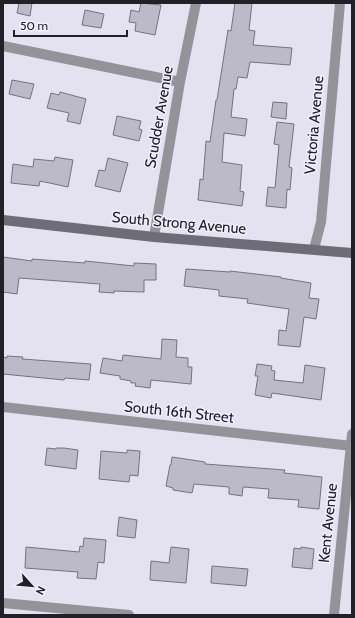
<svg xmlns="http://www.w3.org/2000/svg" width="355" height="618" viewBox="0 0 355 618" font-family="Cabin,sans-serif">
	<rect width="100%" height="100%" fill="#e4e1f1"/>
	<!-- building -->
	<g fill="#bcb9c8" stroke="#757280">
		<polygon points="19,3 32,3 30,16 17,13"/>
		<polygon points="141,3 161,5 155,35 135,31 136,23 129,22 131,10 139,12"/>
		<polygon points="235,3 252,3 249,30 255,31 253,45 292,48 290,65 250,62 247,78 238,77 236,89 234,89 231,117 247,119 245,136 224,133 222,162 242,165 240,191 244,192 242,206 198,200 200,179 203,180 206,141 210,142 216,100 217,100 228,30 231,31"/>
		<polygon points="85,10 104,14 101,28 82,25"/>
		<polygon points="12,80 34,84 30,99 9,94"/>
		<polygon points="60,92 86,99 80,124 67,121 69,113 47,108 51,93 59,95"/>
		<polygon points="273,102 287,103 286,119 271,117"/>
		<polygon points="117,116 141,121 139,129 142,130 139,141 113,135"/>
		<polygon points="277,122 294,124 289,167 292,168 290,190 287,189 286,208 266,206 268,187 275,188 279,145 274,144"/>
		<polygon points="55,157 73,160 68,187 40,181 39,186 11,183 13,164 33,167 34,159 54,161"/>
		<polygon points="108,158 128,163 120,192 95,186 99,170 105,171"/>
		<polygon points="3,257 32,261 32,259 85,263 85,261 134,266 134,263 156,264 156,280 144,280 144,292 114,291 114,293 99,292 100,284 19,278 17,294 3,292"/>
		<polygon points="186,269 230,272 230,271 281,277 281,278 311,283 309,298 319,299 316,319 304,317 300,347 278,345 279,330 286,331 289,309 247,303 248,299 219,296 219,290 184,286"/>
		<polygon points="162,339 177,340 176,357 188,358 188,367 192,367 191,384 151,380 150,388 135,386 136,383 131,383 131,381 120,379 120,376 100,373 103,358 122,361 123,355 161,359"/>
		<polygon points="7,356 23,357 22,359 91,364 89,380 65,378 64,380 3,374 3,357 7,358"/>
		<polygon points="257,364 272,366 271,370 275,371 274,380 303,383 305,365 325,368 321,400 272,393 271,398 255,395 258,376 255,376"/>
		<polygon points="47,448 56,449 56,448 64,448 78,450 76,469 45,465"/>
		<polygon points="127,450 140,451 138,476 130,475 129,482 99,479 101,451 127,453"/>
		<polygon points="172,457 205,462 205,464 285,470 284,473 322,477 319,509 298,507 299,500 268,498 269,489 243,487 242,496 229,494 229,487 194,484 192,493 173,490 173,488 166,486 170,465 171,465"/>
		<polygon points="119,517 137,520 135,538 117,536"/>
		<polygon points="84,538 106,540 104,563 98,562 96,579 77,578 78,572 25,568 26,547 79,552 80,546 83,547"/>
		<polygon points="171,547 189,549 186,583 150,580 151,561 169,563"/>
		<polygon points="301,547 314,549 312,569 292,567 294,548 301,549"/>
		<polygon points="212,566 248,569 246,586 211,583"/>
	</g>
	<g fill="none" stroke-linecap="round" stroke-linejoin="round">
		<!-- street -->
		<g stroke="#949399" stroke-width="10">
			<polyline points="3,46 180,82"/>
			<polyline points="154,237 180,82 196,3"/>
			<polyline points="314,249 321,222 340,3"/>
			<polyline points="3,407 352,446"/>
			<polyline points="3,603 129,615"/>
			<polyline points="334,615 352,434"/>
		</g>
		<!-- secondary -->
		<polyline stroke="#6e6c76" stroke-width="10" points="3,220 154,237 352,253"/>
	</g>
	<g text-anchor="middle" stroke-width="3" stroke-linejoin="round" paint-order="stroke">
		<!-- street labels -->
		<g font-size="15" fill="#212026" stroke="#f1eefe">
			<text transform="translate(159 117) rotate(-80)" y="5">Scudder Avenue</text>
			<text transform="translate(314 125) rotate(-85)" y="5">Victoria Avenue</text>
			<text transform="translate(179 223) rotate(5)" y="5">South Strong Avenue</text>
			<text transform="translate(179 412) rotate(6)" y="5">South 16th Street</text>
			<text transform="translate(328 523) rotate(-84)" y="5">Kent Avenue</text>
		</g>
	</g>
	<!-- border -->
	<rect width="355" height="618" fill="none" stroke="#212026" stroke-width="8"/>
	<!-- north arrow -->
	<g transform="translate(32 586) rotate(117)" stroke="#f1eefe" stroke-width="3" paint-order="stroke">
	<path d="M0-3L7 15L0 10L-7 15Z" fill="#212026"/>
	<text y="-6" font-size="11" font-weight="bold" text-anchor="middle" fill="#212026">N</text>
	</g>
	<!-- scale -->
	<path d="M14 30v6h113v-6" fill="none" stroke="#212026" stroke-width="2"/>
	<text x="20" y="30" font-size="12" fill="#212026" stroke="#f1eefe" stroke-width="3" paint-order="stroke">50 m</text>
</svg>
